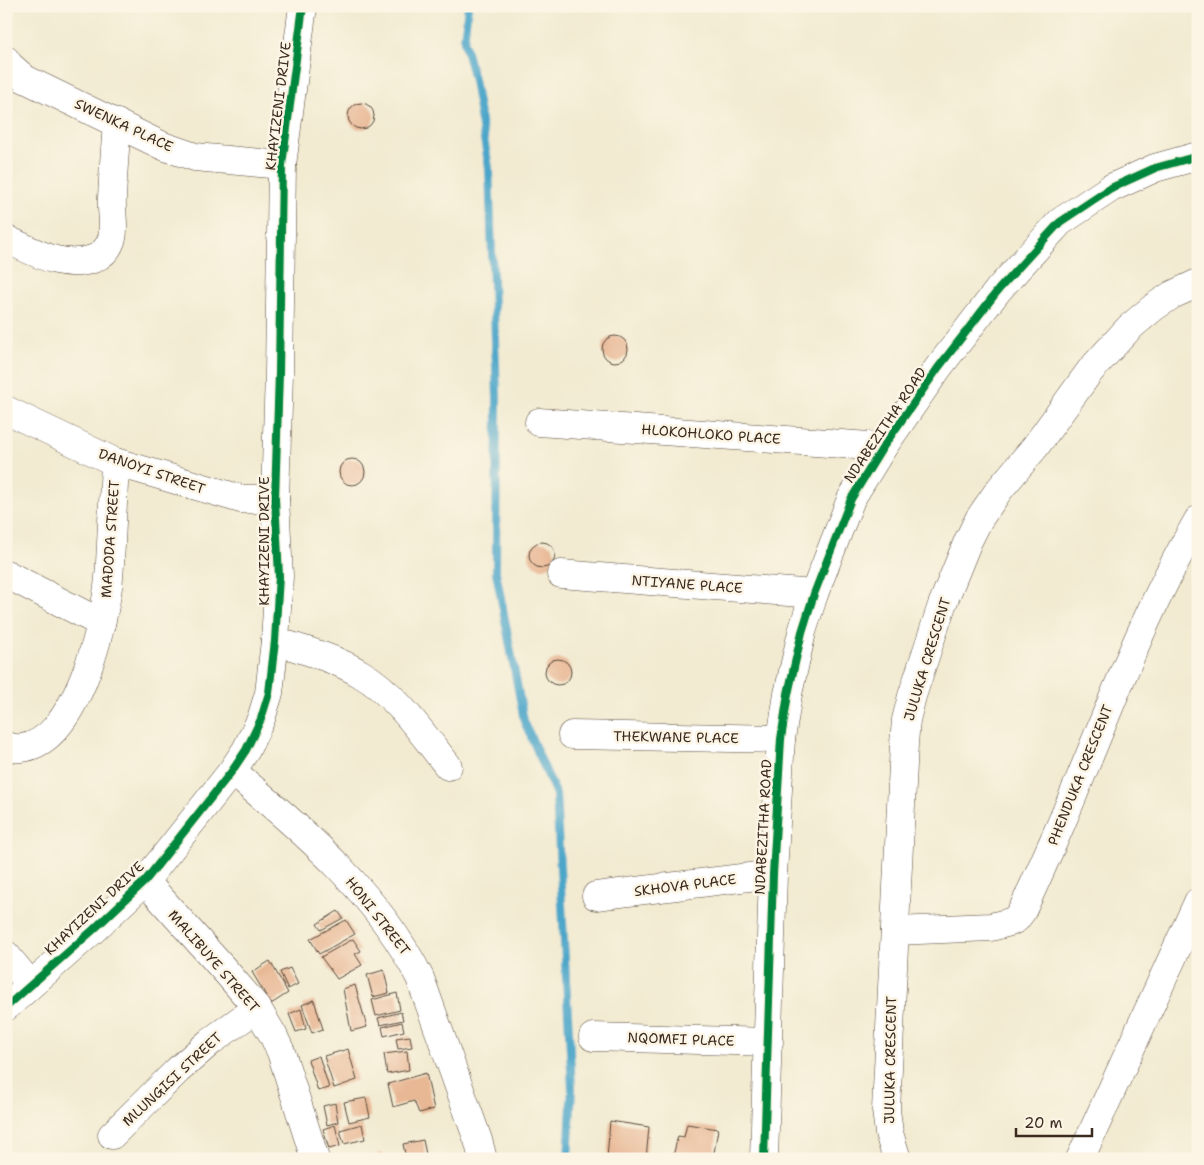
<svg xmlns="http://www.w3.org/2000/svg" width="1204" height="1165" viewBox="0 0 1204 1165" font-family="'Shantell Sans',sans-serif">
	<rect width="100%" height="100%" fill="#fcf5e5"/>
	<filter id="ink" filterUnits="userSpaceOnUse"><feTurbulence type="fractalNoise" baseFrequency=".02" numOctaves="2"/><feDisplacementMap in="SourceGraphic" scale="10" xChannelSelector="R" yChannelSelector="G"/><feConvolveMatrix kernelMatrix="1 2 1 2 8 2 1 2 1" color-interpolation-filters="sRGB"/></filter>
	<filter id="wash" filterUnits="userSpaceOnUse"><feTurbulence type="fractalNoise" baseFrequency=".0096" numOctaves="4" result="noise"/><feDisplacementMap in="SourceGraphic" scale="20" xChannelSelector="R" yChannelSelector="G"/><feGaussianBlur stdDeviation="1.12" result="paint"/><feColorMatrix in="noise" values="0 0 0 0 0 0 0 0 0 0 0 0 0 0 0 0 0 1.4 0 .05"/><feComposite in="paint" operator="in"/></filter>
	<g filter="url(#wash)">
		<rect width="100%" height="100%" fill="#f2ebd2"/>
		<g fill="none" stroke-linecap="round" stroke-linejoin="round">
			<!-- stream -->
			<polyline stroke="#4ba6c9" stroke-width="8" points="468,6 464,41 474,80 489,168 497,396 496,572 524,721 556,794 572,1088 568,1159"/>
		</g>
		<g id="blocks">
			<!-- building -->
			<g fill="#e8b794">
				<circle cx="361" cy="116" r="13"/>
				<circle cx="615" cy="349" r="13"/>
				<circle cx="352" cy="472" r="13"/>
				<circle cx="542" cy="555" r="13"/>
				<circle cx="558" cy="672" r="13"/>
				<polygon points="338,911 343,918 321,930 317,924"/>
				<polygon points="346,920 355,934 319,954 310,939"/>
				<polygon points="353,939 361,951 355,954 362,965 337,979 321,957"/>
				<polygon points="270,961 288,993 271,1004 252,972"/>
				<polygon points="290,968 298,984 288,989 280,972"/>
				<polygon points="384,970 389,993 373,997 367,975"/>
				<polygon points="355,985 367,1027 351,1031 343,989"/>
				<polygon points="397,993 400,1010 376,1016 372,1000"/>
				<polygon points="314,1000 323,1029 312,1033 302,1005"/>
				<polygon points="301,1009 306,1029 296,1032 289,1014"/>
				<polygon points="401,1012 403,1020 380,1025 378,1018"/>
				<polygon points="402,1022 404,1031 384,1036 382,1027"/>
				<polygon points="410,1036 412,1047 398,1049 396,1038"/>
				<polygon points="348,1049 357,1080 334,1088 324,1056"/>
				<polygon points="407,1051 409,1070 387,1074 384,1054"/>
				<polygon points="319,1056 329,1088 318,1091 308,1060"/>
				<polygon points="426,1073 434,1109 419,1113 414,1101 393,1107 388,1084"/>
				<polygon points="366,1098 370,1117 349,1122 344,1102"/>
				<polygon points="335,1103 338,1122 327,1125 323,1106"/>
				<polygon points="610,1121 649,1127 646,1159 607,1159"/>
				<polygon points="362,1124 365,1139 344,1144 340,1130"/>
				<polygon points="687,1124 718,1129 713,1159 679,1159 673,1156 678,1136 684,1137"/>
				<polygon points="335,1125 340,1146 329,1149 323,1129"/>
				<polygon points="423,1140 427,1159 406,1159 403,1144"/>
				<polygon points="382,1153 384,1159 371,1159 370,1157"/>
			</g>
		</g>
	</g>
	<g filter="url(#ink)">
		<use href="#blocks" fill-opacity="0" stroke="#564739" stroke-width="1"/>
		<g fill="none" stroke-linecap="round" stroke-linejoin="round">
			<!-- minor casing -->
			<g stroke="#564739" stroke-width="29">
				<g id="minor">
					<polyline points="6,60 9,65 25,79 163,146 195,157 282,165"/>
					<path d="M6,239C33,251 62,270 93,259C103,255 109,248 112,238C115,226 111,211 112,199C113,174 115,149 117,123"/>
					<polyline points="6,410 115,462 241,499 275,499"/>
					<polyline points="539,422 883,447"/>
					<polyline points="6,574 101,623"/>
					<polyline points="561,574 814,594"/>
					<path d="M275,641C304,650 335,658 361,674C396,694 423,735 448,766"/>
					<polyline points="572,735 781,739"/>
					<path d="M6,746C11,747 16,749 21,748C75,743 102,631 108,587C110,573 110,559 111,545C112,517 114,489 115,462"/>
					<path d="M232,771C304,831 378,894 420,978L478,1140L483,1159"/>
					<polyline points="145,881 228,974 257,1008 273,1035 281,1052 315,1159"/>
					<polyline points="596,896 773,874"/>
					<path d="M895,931L991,927L1010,922L1016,919L1022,911C1034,885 1046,858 1058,831C1103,727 1140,619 1198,520"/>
					<polyline points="6,955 30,984"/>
					<polyline points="6,1007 93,930 145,881 232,771 246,750 261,719 269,693 275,641 279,576 275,499 279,373 282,165 303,6"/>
					<polyline points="593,1037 769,1042"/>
					<polyline points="112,1135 178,1070 211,1041 257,1008"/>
					<polyline points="897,1159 889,1133 886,1110 904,744 906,720 912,696 942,605 968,541 979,519 999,490 1035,447 1090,371 1129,328 1154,307 1172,295 1198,283"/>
					<polyline points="1080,1159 1198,902"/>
				</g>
			</g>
			<!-- tertiary casing -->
			<g stroke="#564739" stroke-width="29">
				<polyline id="tertiary" points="764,1159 773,874 781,739 788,694 802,632 814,594 851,499 883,447 938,368 999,289 1060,222 1111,188 1155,168 1198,156"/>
			</g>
			<!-- minor -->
			<use href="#minor" stroke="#fff" stroke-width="28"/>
			<!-- tertiary -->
			<use href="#tertiary" stroke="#fff" stroke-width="28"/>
			<!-- cycleway casing -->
			<g stroke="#fcf5e5" stroke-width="11">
				<g id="cycleway">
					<polyline points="6,1007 93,930 145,881 232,771 246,750 261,719 269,693 275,641 279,576 275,499 279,373 282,165 303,6"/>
					<polyline points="764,1159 773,874 781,739 788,694 802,632 814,594 851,499 883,447 938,368 999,289 1060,222 1111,188 1155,168 1198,156"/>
				</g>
			</g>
			<!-- cycleway -->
			<use href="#cycleway" stroke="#00873e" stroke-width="8"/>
		</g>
	</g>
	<g text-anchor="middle" stroke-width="5" stroke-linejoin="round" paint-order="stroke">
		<!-- street labels -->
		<g font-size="14" fill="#3b2a1e" stroke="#fcf5e5">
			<text transform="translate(278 106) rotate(-83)" y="5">KHAYIZENI DRIVE</text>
			<text transform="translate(124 125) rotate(25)" y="5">SWENKA PLACE</text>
			<text transform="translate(885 425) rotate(-56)" y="5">NDABEZITHA ROAD</text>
			<text transform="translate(711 434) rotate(4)" y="5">HLOKOHLOKO PLACE</text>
			<text transform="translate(152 471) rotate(19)" y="5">DANOYI STREET</text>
			<text transform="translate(110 539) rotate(-86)" y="5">MADODA STREET</text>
			<text transform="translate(264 541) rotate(-90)" y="5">KHAYIZENI DRIVE</text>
			<text transform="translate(687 584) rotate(4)" y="5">NTIYANE PLACE</text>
			<text transform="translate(927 659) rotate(-73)" y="5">JULUKA CRESCENT</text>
			<text transform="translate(676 737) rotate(1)" y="5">THEKWANE PLACE</text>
			<text transform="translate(1080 775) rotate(-68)" y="5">PHENDUKA CRESCENT</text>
			<text transform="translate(763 827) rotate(-87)" y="5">NDABEZITHA ROAD</text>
			<text transform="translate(685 885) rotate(-7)" y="5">SKHOVA PLACE</text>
			<text transform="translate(94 908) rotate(-43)" y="5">KHAYIZENI DRIVE</text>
			<text transform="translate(378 916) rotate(52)" y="5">HONI STREET</text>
			<text transform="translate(214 961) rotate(49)" y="5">MALIBUYE STREET</text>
			<text transform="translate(681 1039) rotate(2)" y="5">NQOMFI PLACE</text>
			<text transform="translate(890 1060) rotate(-89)" y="5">JULUKA CRESCENT</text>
			<text transform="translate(172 1079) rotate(-43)" y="5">MLUNGISI STREET</text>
		</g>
	</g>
	<!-- margin -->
	<rect width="1204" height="1165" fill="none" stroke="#fcf5e5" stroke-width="25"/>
	<!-- scale -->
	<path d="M1016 1128v8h76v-8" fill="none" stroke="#3b2a1e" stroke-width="2.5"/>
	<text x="1024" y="1128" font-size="15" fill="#3b2a1e" stroke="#fcf5e5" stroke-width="4" paint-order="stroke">20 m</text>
</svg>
